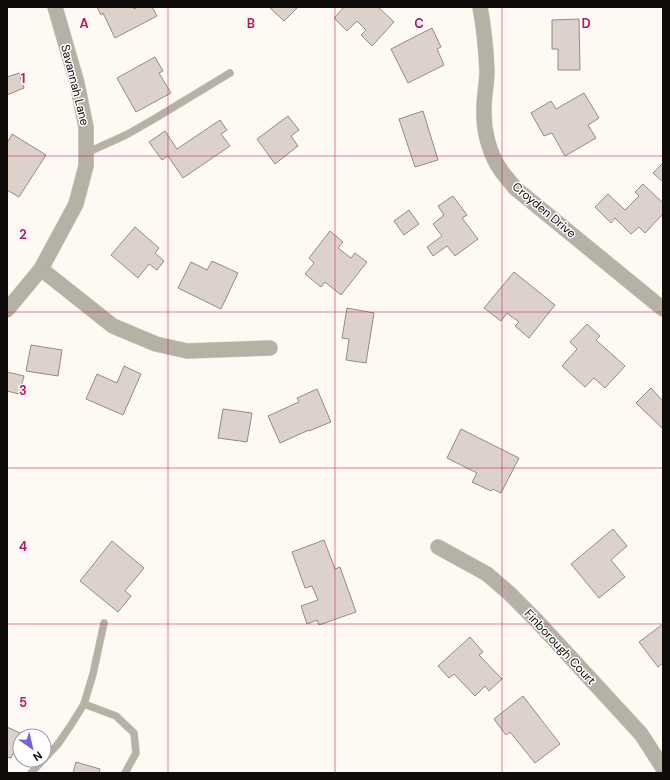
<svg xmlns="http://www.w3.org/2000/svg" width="670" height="780" viewBox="0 0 670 780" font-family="'DM Sans',sans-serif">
	<rect width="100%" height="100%" fill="#fff9f4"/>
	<!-- building -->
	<g fill="#ddd1cc" stroke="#958985">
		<polygon points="97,7 133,7 134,9 137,7 152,7 157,16 115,38 103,13 101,15"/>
		<polygon points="269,7 298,7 284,21"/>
		<polygon points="344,7 378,7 394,22 372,46 361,35 366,30 357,21 347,31 334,18"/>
		<polygon points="579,19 580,70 558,70 558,49 552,49 552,20"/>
		<polygon points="432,28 441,47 437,49 444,65 408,83 391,49"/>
		<polygon points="155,57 163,71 159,73 171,93 136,112 117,78"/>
		<polygon points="19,73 24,88 7,95 7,77"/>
		<polygon points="584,93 599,118 588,125 596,138 565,156 552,133 544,136 531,113 551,101 556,109"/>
		<polygon points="423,111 438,160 415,167 399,119"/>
		<polygon points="288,116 299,130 291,136 298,146 275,164 257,139"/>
		<polygon points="220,120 227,130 221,134 230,146 183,178 168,156 162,160 149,142 165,131 177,149"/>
		<polygon points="12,134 46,155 19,197 7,190 7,143"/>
		<polygon points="663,163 663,182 653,173"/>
		<polygon points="643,184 663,203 663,214 645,233 639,227 631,234 615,218 611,223 595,207 608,194 625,210 639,196 635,192"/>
		<polygon points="453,196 467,215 462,218 478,239 455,256 447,246 433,256 427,247 442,236 433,224 444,215 438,206"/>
		<polygon points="409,210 419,224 404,235 394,221"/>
		<polygon points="135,227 159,248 155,253 164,261 157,270 149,264 138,278 111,255"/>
		<polygon points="330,231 343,242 338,248 351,258 355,253 367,262 341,295 325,282 321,287 305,274 314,263 309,258"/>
		<polygon points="212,261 238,273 221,309 178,288 191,262 207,270"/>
		<polygon points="514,272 555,305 529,338 515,326 519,322 507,313 501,321 484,308"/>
		<polygon points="347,308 374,313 366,363 346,360 349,339 342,338"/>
		<polygon points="587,324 600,336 596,340 625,366 605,388 594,378 585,387 562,366 577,349 570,342"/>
		<polygon points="31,345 62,350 58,376 26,371"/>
		<polygon points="124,366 141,374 123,415 86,399 97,374 117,383"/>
		<polygon points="7,372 24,376 19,394 7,391"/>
		<polygon points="651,388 663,401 663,429 636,403"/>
		<polygon points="317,389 331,422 309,431 309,430 280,443 268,416 299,402 297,398"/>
		<polygon points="223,409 252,413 247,442 218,438"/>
		<polygon points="461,429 519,458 501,493 493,489 491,491 472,482 477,473 447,458"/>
		<polygon points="613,529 627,546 611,560 625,577 599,598 571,564"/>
		<polygon points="324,540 335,569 340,567 356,612 319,625 317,620 307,624 301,606 318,600 312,586 305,588 292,552"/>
		<polygon points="112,541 144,568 125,591 131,596 118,612 80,581"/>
		<polygon points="663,624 663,663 658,667 639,642"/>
		<polygon points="470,637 483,652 479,655 502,679 489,691 485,686 475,696 454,674 449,678 438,666"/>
		<polygon points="523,696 560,744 535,763 510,732 506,735 494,719"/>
		<polygon points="7,727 22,734 21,736 20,736 20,739 11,758 7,757"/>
		<polygon points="76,762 100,769 99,773 73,773"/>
	</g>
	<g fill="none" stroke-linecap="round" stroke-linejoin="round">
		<!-- lane casing -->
		<g stroke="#d8d3ce" stroke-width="8">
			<g id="lane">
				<polyline points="86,153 126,135 154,119 230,73"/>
				<polyline points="84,704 116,716 134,733 136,753 125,773"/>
				<polyline points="44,759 58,744 71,725 84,704 93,674 104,623"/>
				<polyline points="31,773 43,760"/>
			</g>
		</g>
		<!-- street casing -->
		<g stroke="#d8d3ce" stroke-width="16">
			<g id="street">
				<path d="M480,7C484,28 486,49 487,71C487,83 484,95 484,108C483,130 489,154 502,172C506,177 511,183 515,188L663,309"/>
				<polyline points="41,269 113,326 156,344 187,351 270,348"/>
				<polyline points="7,310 41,269 76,204 86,166 86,127 77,83 55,7"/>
				<polyline points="438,547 487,574 509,593 537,621 641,734 663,768"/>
			</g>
		</g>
		<!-- lane -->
		<use href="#lane" stroke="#b5b1a4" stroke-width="7"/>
		<!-- street -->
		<use href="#street" stroke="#b5b1a4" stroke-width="15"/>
	</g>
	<!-- grid -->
	<path fill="none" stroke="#c2185b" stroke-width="1" stroke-opacity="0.55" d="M168,7V773M335,7V773M502,7V773M7,156H663M7,312H663M7,468H663M7,624H663"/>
	<g text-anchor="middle" stroke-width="3" stroke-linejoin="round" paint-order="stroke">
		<!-- street labels -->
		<g font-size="12" fill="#0e0b09" stroke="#fff">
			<text transform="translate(75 85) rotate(76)" y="4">Savannah Lane</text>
			<text transform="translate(544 210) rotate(40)" y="4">Croyden Drive</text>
			<text transform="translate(560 647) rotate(47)" y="4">Finborough Court</text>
		</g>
	</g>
	<g font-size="13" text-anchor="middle" font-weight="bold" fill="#c2185b" stroke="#fff" stroke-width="3" stroke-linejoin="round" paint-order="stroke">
		<text x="84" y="28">A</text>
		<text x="251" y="28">B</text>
		<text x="419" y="28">C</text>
		<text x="586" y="28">D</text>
		<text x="23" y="83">1</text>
		<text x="23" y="239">2</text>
		<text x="23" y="395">3</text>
		<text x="23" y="551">4</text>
		<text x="23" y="707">5</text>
	</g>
	<!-- border -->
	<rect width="670" height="780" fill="none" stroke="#0e0b09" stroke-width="16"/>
	<!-- north arrow -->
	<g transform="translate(32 748) rotate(146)"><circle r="19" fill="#ffffff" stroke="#9f9d9d"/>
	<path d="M0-3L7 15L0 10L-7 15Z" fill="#7a61db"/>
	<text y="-6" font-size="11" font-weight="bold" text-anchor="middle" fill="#0e0b09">N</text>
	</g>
</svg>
